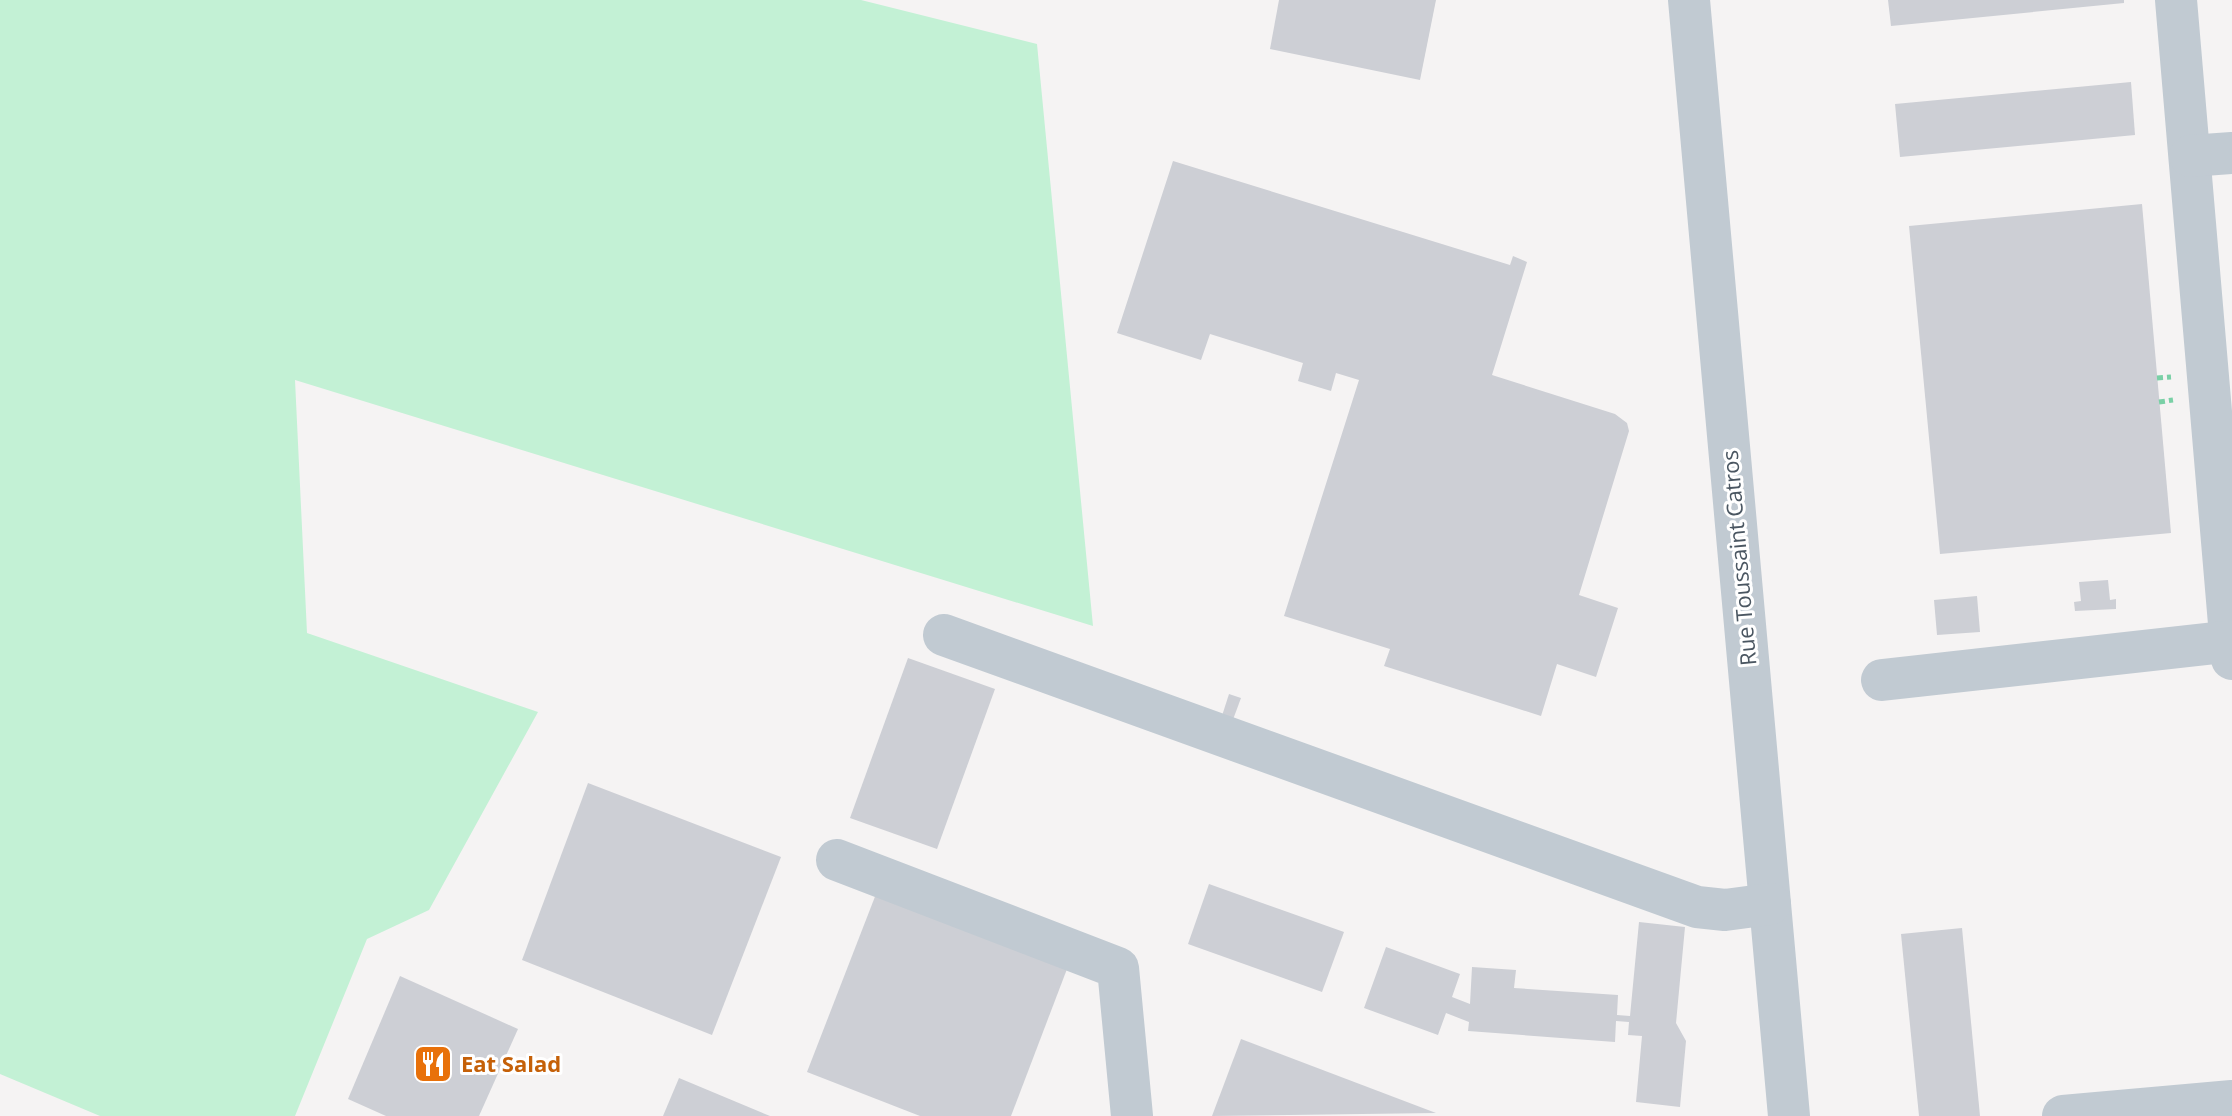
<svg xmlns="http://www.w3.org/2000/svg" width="2232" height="1116" viewBox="0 0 2232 1116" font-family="'Open Sans',sans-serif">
	<rect width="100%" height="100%" fill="#f5f3f3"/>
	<!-- green -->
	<polygon fill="#c3f1d5" points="0,0 861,0 1037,44 1093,626 295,380 307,633 538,712 429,910 367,939 295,1116 100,1116 0,1074"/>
	<!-- building -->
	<g fill="#cdcfd5">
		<polygon points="1279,0 1436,0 1420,80 1270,49"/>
		<polygon points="1888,0 2124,0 2124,3 1891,26"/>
		<polygon points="2131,82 2135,135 1900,157 1895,104"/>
		<polygon points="1173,161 1510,265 1513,256 1527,262 1492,375 1615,414 1627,423 1629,431 1579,595 1618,608 1596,677 1557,664 1541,716 1384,666 1390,649 1284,616 1359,380 1336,373 1331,391 1298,381 1303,363 1210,334 1201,360 1117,333"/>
		<polygon points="2142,204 2171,533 1940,554 1909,226"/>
		<polygon points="2108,580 2110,600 2116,599 2116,609 2075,611 2074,602 2081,601 2079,582"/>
		<polygon points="1977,596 1980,632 1937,635 1934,600"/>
		<polygon points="908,658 995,689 937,849 850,818"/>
		<polygon points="1229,694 1241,698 1231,725 1220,722"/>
		<polygon points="588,783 781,857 712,1035 522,960"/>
		<polygon points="1209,884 1344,932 1322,992 1188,944"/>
		<polygon points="876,894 1067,969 1011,1116 920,1116 807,1072"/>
		<polygon points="1639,922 1685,927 1676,1023 1686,1041 1680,1107 1636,1102 1642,1036 1628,1035 1629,1022 1616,1021 1615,1042 1468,1031 1469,1022 1446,1013 1438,1035 1364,1008 1386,947 1460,974 1452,997 1470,1004 1472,967 1516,970 1514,988 1618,995 1617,1015 1630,1016"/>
		<polygon points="1962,928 1980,1116 1919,1116 1901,934"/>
		<polygon points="400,976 518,1029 479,1116 386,1116 348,1099"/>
		<polygon points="1241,1039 1436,1113 1212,1116"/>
		<polygon points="679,1078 770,1116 663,1116"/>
	</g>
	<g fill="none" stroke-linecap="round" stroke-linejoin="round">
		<!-- path -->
		<g stroke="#7ad0a6" stroke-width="5" stroke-dasharray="6 4" stroke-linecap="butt">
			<polyline points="2157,378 2171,377"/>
			<polyline points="2159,402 2173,400"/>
		</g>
		<!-- minor -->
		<g stroke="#c1cad2" stroke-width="42">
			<polyline points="1689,0 1789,1116"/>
			<polyline points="2176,0 2232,659"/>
			<polyline points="2190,156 2232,153"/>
			<polyline points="944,635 1697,907 1725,910 1770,904"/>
			<polyline points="1882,680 2232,641"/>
			<polyline points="837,860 1118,968 1132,1116"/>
			<polyline points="2063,1116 2232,1101"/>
		</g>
	</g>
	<!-- icons -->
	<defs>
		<g id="restaurant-square" transform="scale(2)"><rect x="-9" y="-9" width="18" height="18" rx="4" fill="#e8710a" stroke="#fff"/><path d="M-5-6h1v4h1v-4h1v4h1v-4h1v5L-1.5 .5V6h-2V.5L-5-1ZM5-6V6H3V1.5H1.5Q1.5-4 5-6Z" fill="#fff"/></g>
	</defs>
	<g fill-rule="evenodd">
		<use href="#restaurant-square" x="433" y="1064"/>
	</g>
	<g text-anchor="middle" stroke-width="6" stroke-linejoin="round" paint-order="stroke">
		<!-- street labels -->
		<g font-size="22" fill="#4a5661" stroke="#fff">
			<text transform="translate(1739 558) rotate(-95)" y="8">Rue Toussaint Catros</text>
		</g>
		<!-- food labels -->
		<g font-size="22" font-weight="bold" fill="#c56008" stroke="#fff" text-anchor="start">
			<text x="461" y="1072">Eat Salad</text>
		</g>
	</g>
</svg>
